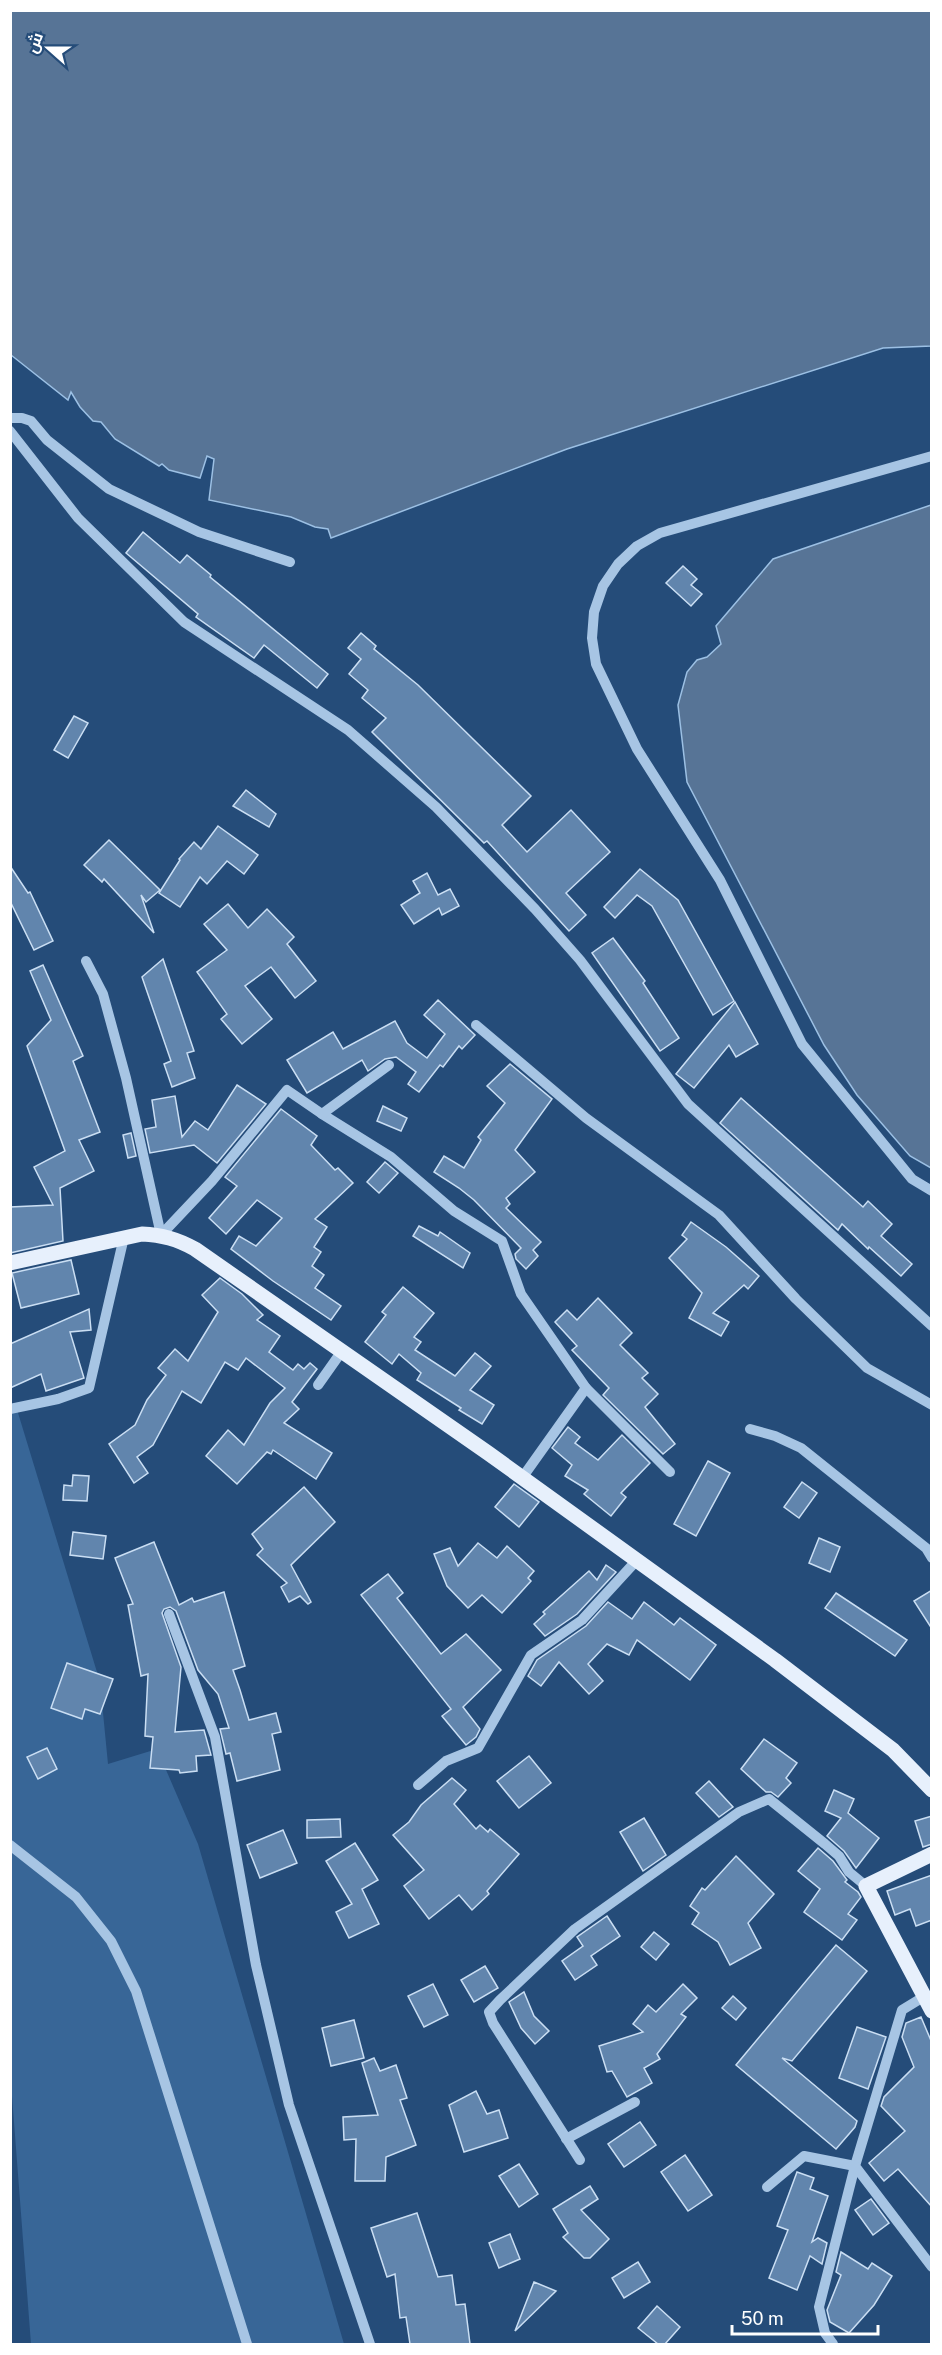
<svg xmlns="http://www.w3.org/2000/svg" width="942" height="2355" viewBox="0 0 942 2355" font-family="'Public Sans',Cairo,sans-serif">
	<rect width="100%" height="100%" fill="#254c79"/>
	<!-- green -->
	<polygon fill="#386697" points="15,1403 100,1682 108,1764 157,1749 198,1844 344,2344 31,2344 10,2070 10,1407"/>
	<!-- water -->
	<g fill="#577496" stroke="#9cc0e4" stroke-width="1.5">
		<polygon points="10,11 931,11 931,346 883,348 567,449 331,538 328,529 315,527 291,517 209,500 214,459 207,456 200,478 169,470 162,464 159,466 115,439 101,422 93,421 80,407 71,392 68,400 11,355"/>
		<polygon points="931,505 932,505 931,1168 910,1156 857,1095 824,1045 687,782 678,705 687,672 697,660 707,657 721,644 716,626 773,559"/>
	</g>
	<!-- building -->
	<g fill="#6185ad" stroke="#cadef3" stroke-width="1.5">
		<polygon points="143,532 180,563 187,555 211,575 210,577 328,674 317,688 264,645 254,658 196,617 198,614 126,553"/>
		<polygon points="683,566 697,579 691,585 702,594 691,606 666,583"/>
		<polygon points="361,633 376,646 374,649 418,685 531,796 502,825 527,852 571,810 610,852 566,893 586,915 569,931 487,841 484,843 372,732 386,718 362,698 368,690 349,674 361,659 348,648"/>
		<polygon points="74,716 88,723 68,758 54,750"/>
		<polygon points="246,790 276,814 269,827 233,806"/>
		<polygon points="218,826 258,855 244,874 227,861 207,884 200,877 180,907 159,893 180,860 179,859 194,842 201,849"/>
		<polygon points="109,840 160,890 146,902 141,895 154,933 104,879 102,882 84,865"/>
		<polygon points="10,866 28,893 30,892 53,941 34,950 10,901"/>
		<polygon points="640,869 678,900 734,1001 713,1015 652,906 637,895 615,918 604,907"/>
		<polygon points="427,873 438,895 450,889 459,906 442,915 439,908 414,924 401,905 420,893 413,881"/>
		<polygon points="228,904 248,928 267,909 294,937 287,944 316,981 295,998 271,967 245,986 272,1019 242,1044 221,1019 227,1014 197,972 227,950 204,924"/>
		<polygon points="613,938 645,981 643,983 679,1038 660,1051 592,953"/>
		<polygon points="163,959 194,1051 187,1053 195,1078 172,1087 164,1064 171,1061 142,977"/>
		<polygon points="43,965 83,1056 73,1061 100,1132 79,1140 94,1171 60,1188 63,1241 10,1253 10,1207 53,1205 34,1167 65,1151 27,1046 51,1020 30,971"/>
		<polygon points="438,1000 475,1035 462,1049 459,1046 443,1067 440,1065 419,1092 408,1084 416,1072 396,1057 385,1059 368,1071 362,1060 307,1093 287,1060 333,1032 343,1049 395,1021 407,1043 427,1058 445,1034 424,1015"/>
		<polygon points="735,1002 758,1044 736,1057 729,1045 694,1088 676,1074"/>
		<polygon points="510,1064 552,1099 515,1150 535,1172 506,1198 510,1204 506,1208 541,1242 533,1250 538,1256 526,1269 516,1259 515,1254 521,1248 474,1200 459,1188 434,1172 444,1156 464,1168 481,1140 478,1137 505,1103 487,1086"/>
		<polygon points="237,1085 266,1104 217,1163 194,1145 150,1153 145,1129 156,1127 152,1100 175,1096 182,1137 195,1121 208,1130"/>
		<polygon points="741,1098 863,1207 868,1201 892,1224 881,1236 912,1264 901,1276 869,1247 868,1249 842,1224 838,1230 720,1123"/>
		<polygon points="383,1106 407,1118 401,1131 377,1121"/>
		<polygon points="281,1109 317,1136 311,1145 335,1170 338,1168 353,1183 315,1219 327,1227 314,1247 321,1252 312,1266 324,1275 315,1288 341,1306 331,1320 273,1281 231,1249 239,1236 256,1246 282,1218 257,1200 226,1234 209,1218 237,1186 225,1177"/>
		<polygon points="131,1133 136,1156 128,1158 123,1135"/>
		<polygon points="385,1162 398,1173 379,1193 367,1182"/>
		<polygon points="691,1222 726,1247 759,1276 748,1289 744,1285 713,1313 729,1322 721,1336 689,1318 702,1293 669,1258 687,1239 682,1235"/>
		<polygon points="419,1226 438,1236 440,1232 470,1253 463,1268 413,1236"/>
		<polygon points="71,1260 79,1294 21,1308 12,1273"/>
		<polygon points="220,1278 242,1294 263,1315 257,1320 280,1336 269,1352 293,1370 298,1364 304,1369 310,1363 317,1369 292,1402 299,1409 284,1423 332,1453 316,1479 273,1450 271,1454 267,1452 237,1484 206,1456 228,1430 244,1445 270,1403 285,1388 246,1358 238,1370 225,1362 201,1403 182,1391 153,1445 137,1457 148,1473 134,1483 109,1444 135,1425 147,1400 166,1375 158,1368 175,1349 188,1361 218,1312 202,1295"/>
		<polygon points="403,1287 434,1313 414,1337 421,1342 415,1350 455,1376 475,1353 491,1366 470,1390 494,1405 482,1424 459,1410 461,1408 417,1380 421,1373 399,1354 392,1364 365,1342 386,1315 382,1312"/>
		<polygon points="598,1298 632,1333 620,1345 648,1373 642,1378 658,1394 645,1407 675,1444 663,1454 603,1395 609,1388 572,1350 577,1346 555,1322 567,1310 577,1320"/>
		<polygon points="89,1309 91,1330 70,1332 84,1378 46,1391 41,1374 10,1388 10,1344"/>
		<polygon points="568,1427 580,1437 575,1443 598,1460 622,1435 650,1463 621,1493 626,1497 611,1516 584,1494 588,1490 565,1476 572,1465 552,1448"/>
		<polygon points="708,1461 730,1473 696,1536 674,1524"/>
		<polygon points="73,1475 89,1476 87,1501 63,1500 64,1485 72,1486"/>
		<polygon points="802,1482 817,1493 799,1518 784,1507"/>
		<polygon points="514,1484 539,1502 519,1527 495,1507"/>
		<polygon points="304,1487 335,1522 291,1565 311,1602 308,1604 300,1596 289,1602 281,1587 287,1583 257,1555 263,1549 252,1534"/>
		<polygon points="73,1532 106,1536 103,1559 70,1555"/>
		<polygon points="819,1538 840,1547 830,1572 809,1563"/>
		<polygon points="154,1542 179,1605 192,1598 194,1602 224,1592 245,1666 233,1670 240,1690 249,1720 276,1713 281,1732 272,1734 280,1770 237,1781 230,1753 226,1754 220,1729 229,1728 218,1694 198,1670 176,1611 170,1607 164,1609 162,1613 181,1667 175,1732 204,1730 211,1755 196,1756 197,1771 180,1773 179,1770 150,1768 153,1737 145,1736 148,1674 141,1676 128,1605 133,1604 115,1558"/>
		<polygon points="478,1543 497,1558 507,1546 534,1571 528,1578 531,1581 502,1613 482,1595 468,1608 447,1586 434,1554 450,1548 458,1566"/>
		<polygon points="606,1565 616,1572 577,1614 545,1636 534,1624 545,1614 543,1612 589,1571 597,1580"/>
		<polygon points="388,1574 403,1593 397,1598 441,1654 466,1634 501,1670 463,1707 480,1729 476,1737 466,1745 442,1716 451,1709 361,1595"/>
		<polygon points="932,1590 932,1629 914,1601"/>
		<polygon points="836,1593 907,1640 895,1656 825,1608"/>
		<polygon points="608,1602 632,1619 644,1602 674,1625 680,1618 716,1645 690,1680 637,1640 629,1655 607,1644 588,1664 603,1681 589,1694 559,1662 541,1686 528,1676 537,1660 586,1626"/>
		<polygon points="67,1663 113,1679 100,1714 85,1709 82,1719 51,1708"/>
		<polygon points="764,1739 797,1763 786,1778 791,1783 778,1797 771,1792 766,1792 741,1769"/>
		<polygon points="47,1748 57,1769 38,1779 27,1757"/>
		<polygon points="529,1756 551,1783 519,1808 497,1781"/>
		<polygon points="452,1778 466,1790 454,1804 476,1829 480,1825 488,1832 490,1829 519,1854 487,1891 489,1894 472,1910 459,1895 429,1919 404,1886 424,1870 393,1835 409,1822 421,1805"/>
		<polygon points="709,1781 733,1807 719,1817 696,1793"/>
		<polygon points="834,1790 854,1799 848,1813 879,1838 856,1868 844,1851 827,1836 841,1818 825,1811"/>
		<polygon points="932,1816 932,1844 923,1847 915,1821"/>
		<polygon points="644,1818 666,1855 643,1871 620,1832"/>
		<polygon points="340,1819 341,1837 307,1838 307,1820"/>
		<polygon points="283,1830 297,1863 260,1878 247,1845"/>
		<polygon points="355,1843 378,1880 362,1889 379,1924 349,1938 336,1912 352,1904 326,1861"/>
		<polygon points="818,1848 833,1861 847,1880 845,1882 858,1892 861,1897 848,1914 857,1920 842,1940 804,1912 820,1889 798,1871"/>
		<polygon points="736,1856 774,1894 748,1923 761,1948 730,1965 718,1942 692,1924 699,1913 690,1906 702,1888 705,1890"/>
		<polygon points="932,1875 932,1920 916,1926 910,1909 895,1915 887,1891"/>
		<polygon points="607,1916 620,1936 591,1956 597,1965 575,1980 562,1961 583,1946 577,1937"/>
		<polygon points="654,1932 669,1944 656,1960 641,1947"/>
		<polygon points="836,1945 867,1971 792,2061 782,2058 857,2121 855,2127 836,2149 736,2065"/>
		<polygon points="485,1966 498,1988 474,2002 461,1980"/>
		<polygon points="433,1984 448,2015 424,2027 408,1996"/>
		<polygon points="683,1984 697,1998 681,2014 686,2017 657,2054 660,2059 644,2068 652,2083 627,2097 612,2071 607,2072 599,2046 643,2032 633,2024 648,2005 656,2012"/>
		<polygon points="524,1992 534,2016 549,2031 535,2044 521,2028 509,2002"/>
		<polygon points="733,1996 746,2008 736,2020 722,2008"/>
		<polygon points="921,2017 932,2043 932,2207 898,2169 884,2181 869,2163 905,2131 881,2106 884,2097 914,2067 902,2037 906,2023"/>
		<polygon points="354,2020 364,2058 331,2066 322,2028"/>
		<polygon points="857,2027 886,2037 868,2089 839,2078"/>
		<polygon points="374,2058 380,2071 396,2065 407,2098 400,2100 416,2145 386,2157 385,2181 355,2181 356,2139 344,2140 343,2117 378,2115 362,2063"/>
		<polygon points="476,2091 487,2114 499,2110 508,2138 464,2152 449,2105"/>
		<polygon points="640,2122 656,2145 624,2167 608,2144"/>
		<polygon points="685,2155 712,2195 688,2211 661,2172"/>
		<polygon points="519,2164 538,2194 519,2207 499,2176"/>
		<polygon points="797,2172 814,2178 810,2189 828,2196 812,2242 818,2238 827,2243 822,2264 810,2256 797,2290 769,2278 788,2230 777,2226"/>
		<polygon points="590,2186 598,2199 581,2210 609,2239 590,2258 584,2258 563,2237 568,2233 553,2209"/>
		<polygon points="871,2199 889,2223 873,2235 855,2210"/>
		<polygon points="417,2213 438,2277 452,2275 456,2305 465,2304 470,2344 410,2344 406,2317 400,2318 395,2274 387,2277 371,2228"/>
		<polygon points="510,2234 520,2259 499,2268 489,2243"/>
		<polygon points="841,2252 868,2269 872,2263 892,2276 874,2305 849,2333 830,2322 827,2310 841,2275 836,2272"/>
		<polygon points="638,2262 650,2282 624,2298 612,2278"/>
		<polygon points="534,2282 556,2291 515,2331"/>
		<polygon points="657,2306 680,2327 665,2344 658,2344 638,2328"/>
	</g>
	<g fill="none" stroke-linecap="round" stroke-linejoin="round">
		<!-- minor -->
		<g stroke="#a7c5e4" stroke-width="10">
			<polyline points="10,418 22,418 31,421 47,440 109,489 199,532 290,562"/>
			<polyline points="10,431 78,518 184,622 348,730 436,807 535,909 580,960 688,1104 932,1326"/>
			<polyline points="932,456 660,533 637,546 618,564 603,586 594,612 592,638 596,664 637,749 720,880 802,1044 912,1179 932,1191"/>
			<polyline points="86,961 103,994 126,1078 161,1235"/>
			<polyline points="476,1025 586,1118 719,1215 796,1299 867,1368 932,1405"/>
			<polyline points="322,1114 391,1157 454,1211 502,1241 521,1294 586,1388 522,1478"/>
			<polyline points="161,1235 212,1181 287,1090 322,1114 389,1065"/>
			<polyline points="318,1385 342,1351"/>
			<polyline points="586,1388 670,1472"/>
			<polyline points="10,1409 58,1399 89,1388 124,1237"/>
			<polyline points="750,1429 775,1436 801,1448 926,1548 932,1558"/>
			<polyline points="169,1614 215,1737 256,1965 289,2105 370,2344"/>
			<polyline points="418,1785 446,1761 478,1748 531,1655 582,1620 637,1560"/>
			<polyline points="10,1845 76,1897 111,1941 136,1991 247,2344"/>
			<polyline points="925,1996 902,2010 855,2166 932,2267"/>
			<polyline points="566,2139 635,2102"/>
			<polyline points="580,2160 493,2023 489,2012 500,2000 575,1929 739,1812 769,1799 825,1844 839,1856 849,1872 866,1886"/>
			<polyline points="767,2187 804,2156 855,2166 819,2307 825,2333 833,2344"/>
		</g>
		<!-- major -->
		<g stroke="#e7f0fc" stroke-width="15">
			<path d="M10,1263L142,1234C162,1235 177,1239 195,1249L488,1453L775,1660L893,1750L932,1790"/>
			<polyline points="932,1854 866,1886 932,2011"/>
		</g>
	</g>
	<!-- border -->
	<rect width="942" height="2355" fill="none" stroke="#ffffff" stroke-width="24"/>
	<!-- north arrow -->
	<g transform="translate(48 48) rotate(291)" stroke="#254c79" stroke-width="4.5" paint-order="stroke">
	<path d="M0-4.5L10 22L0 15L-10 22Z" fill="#ffffff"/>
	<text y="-9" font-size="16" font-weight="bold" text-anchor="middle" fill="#ffffff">ش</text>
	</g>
	<!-- scale -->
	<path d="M732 2325v9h146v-9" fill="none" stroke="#ffffff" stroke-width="3"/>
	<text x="741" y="2325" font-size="18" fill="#ffffff" stroke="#254c79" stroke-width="4.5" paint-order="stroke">50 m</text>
</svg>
